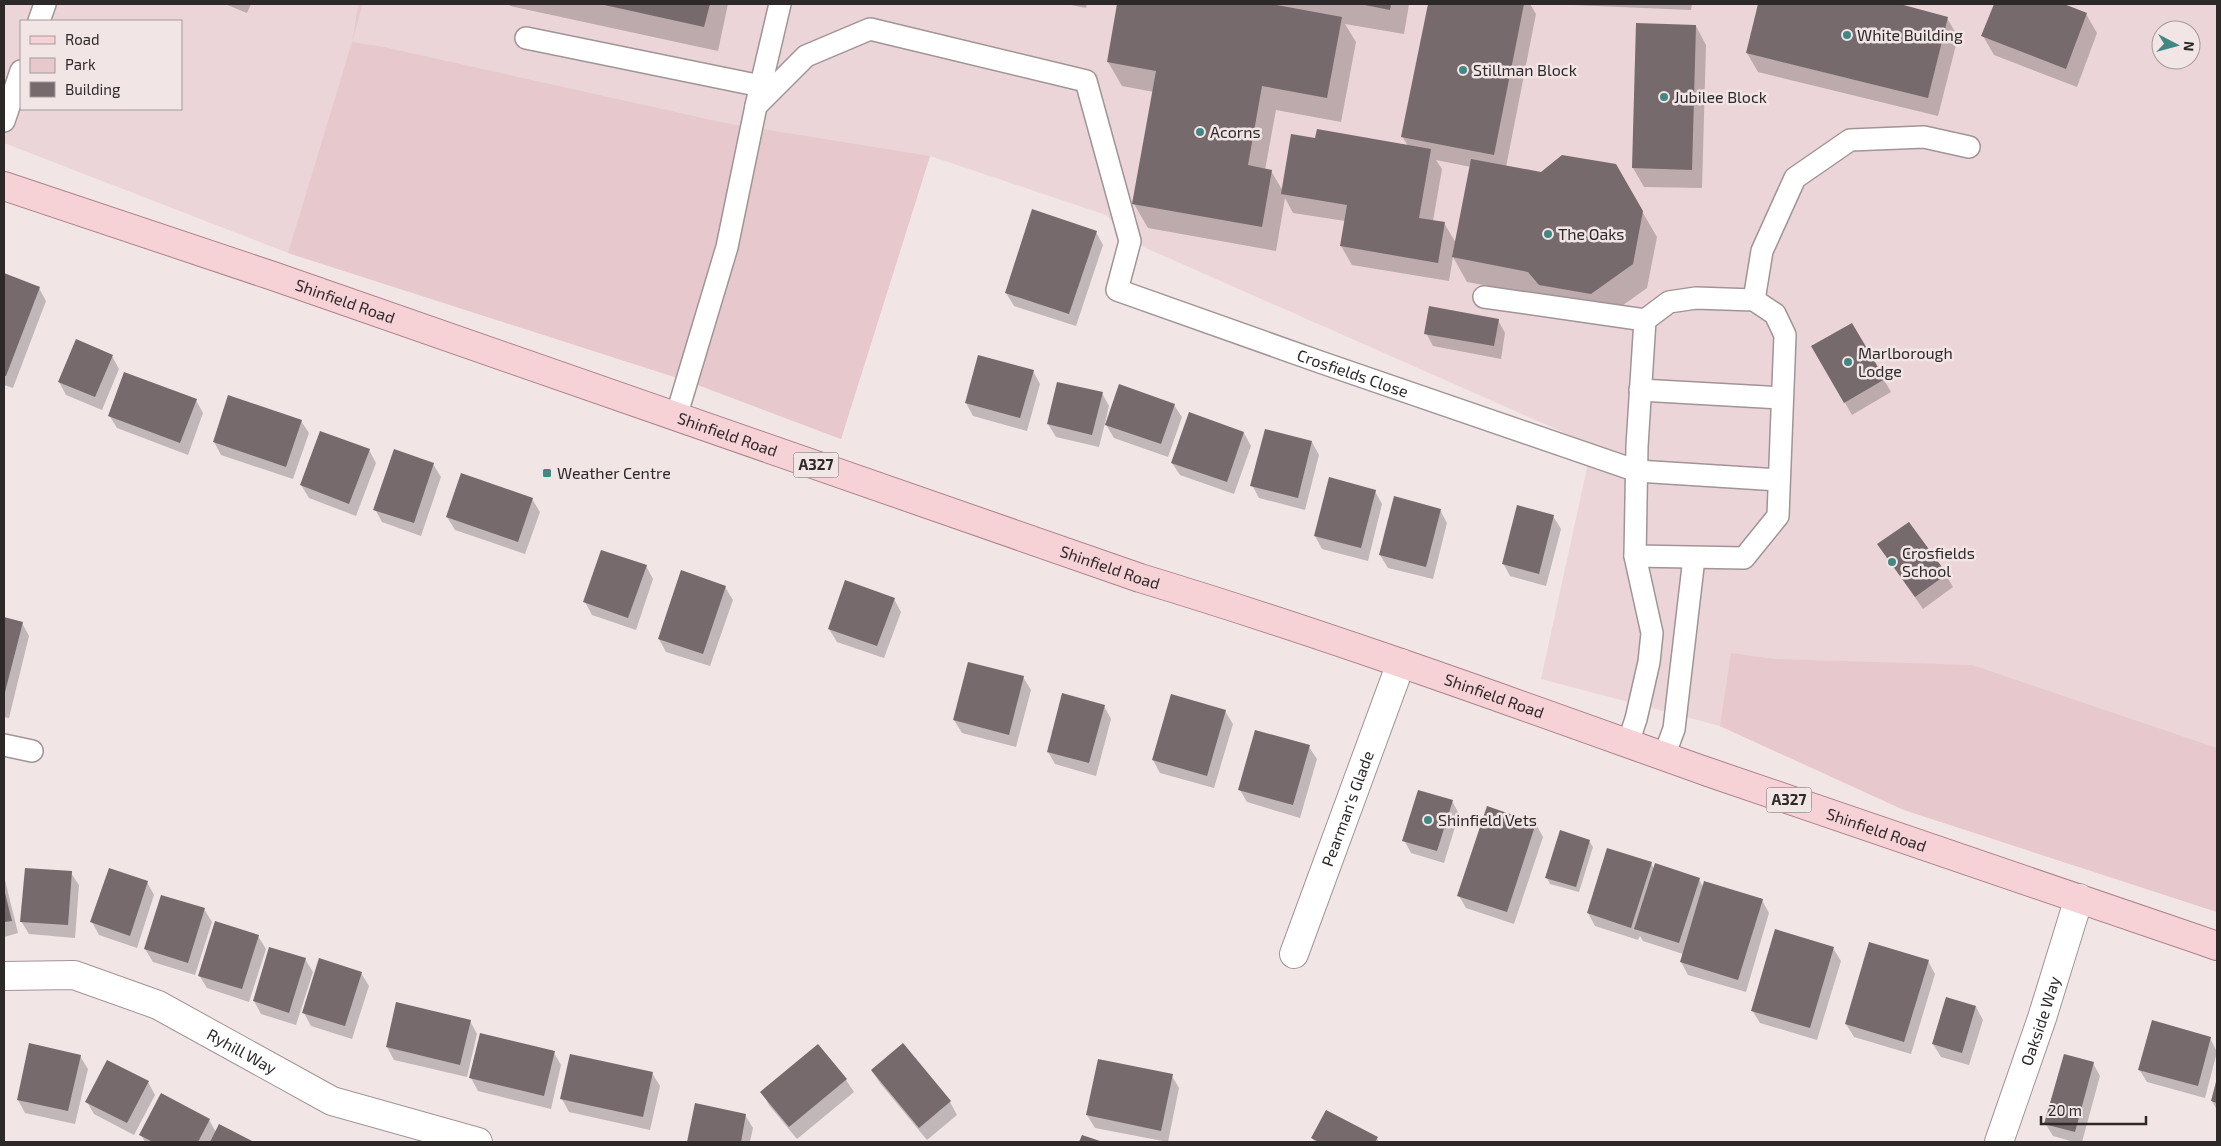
<svg xmlns="http://www.w3.org/2000/svg" width="2221" height="1146" viewBox="0 0 2221 1146" font-family="'Exo 2',sans-serif">
	<rect width="100%" height="100%" fill="#f2e5e6"/>
	<!-- built -->
	<path fill="#ebd5d8" fill-rule="evenodd" d="M4,4H358L353,36L363,4H2217V912L1904,810L1720,726L1541,679L1592,445L1130,241L1106,215L930,156L841,439L690,382L288,253L4,143ZM21,21H181V109H21ZM2161,30H2191V60H2161Z"/>
	<!-- green -->
	<g fill="#e7c9cd">
		<polygon points="358,4 363,4 352,42 384,47 725,123 930,156 841,439 690,382 288,253 352,42"/>
		<polygon points="1731,653 1775,659 1972,665 2217,748 2217,912 1904,810 1720,726"/>
	</g>
	<!-- shadow -->
	<g fill="#0003" fill-rule="evenodd">
		<polygon points="225,4 251,4 247,13"/>
		<polygon points="509,4 728,4 718,51 510,6"/>
		<polygon points="1066,4 1087,4 1086,8"/>
		<path d="M1119,4H1409L1404,34L1345,24L1356,42L1341,122L1276,110L1265,170L1271,171L1283,191L1316,140L1408,146L1402,136L1429,4H1530L1536,14L1506,167L1542,173L1615,165L1657,237L1647,288L1605,318L1544,296L1467,282L1453,257L1449,281L1352,265L1341,246L1345,221L1293,213L1285,198L1276,251L1148,228L1134,204L1154,92L1122,86L1108,62ZM1436,160L1471,167L1456,243L1444,223L1433,221L1442,169Z"/>
		<polygon points="1548,4 1692,4 1691,10"/>
		<polygon points="1759,4 1895,4 1947,18 1958,37 1938,116 1758,72 1747,53"/>
		<polygon points="1995,4 2060,4 2086,14 2097,33 2077,87 1994,55 1983,36"/>
		<polygon points="1696,26 1706,45 1702,188 1644,187 1633,168"/>
		<polygon points="1096,232 1103,245 1076,326 1014,306 1006,293"/>
		<polygon points="4,275 39,288 46,301 13,388 4,385"/>
		<polygon points="1498,320 1505,333 1501,359 1433,346 1426,333"/>
		<polygon points="1851,324 1891,392 1852,415 1813,347"/>
		<polygon points="112,356 119,369 102,410 66,395 59,382"/>
		<polygon points="1033,371 1040,384 1027,431 973,416 966,403"/>
		<polygon points="1102,393 1109,406 1105,423 1107,423 1174,405 1182,417 1168,457 1114,438 1105,423 1099,447 1056,437 1048,424"/>
		<polygon points="196,400 203,413 188,455 117,428 109,415"/>
		<polygon points="301,421 309,433 293,479 221,455 214,442"/>
		<polygon points="1244,433 1251,446 1234,494 1180,475 1172,463"/>
		<polygon points="1312,442 1319,455 1305,510 1259,498 1252,485"/>
		<polygon points="369,450 376,463 356,516 309,498 301,485"/>
		<polygon points="433,464 441,477 421,536 382,522 375,509"/>
		<polygon points="1375,491 1382,504 1368,561 1322,549 1315,536"/>
		<polygon points="532,499 540,512 525,554 455,530 447,517"/>
		<polygon points="1440,510 1447,523 1433,579 1388,568 1380,555"/>
		<polygon points="1553,516 1561,529 1546,586 1510,576 1503,563"/>
		<polygon points="1879,545 1946,575 1953,587 1923,609"/>
		<polygon points="646,566 653,579 636,630 592,615 585,602"/>
		<polygon points="725,587 733,600 710,666 666,652 659,639"/>
		<polygon points="894,599 901,612 884,658 837,642 829,629"/>
		<polygon points="4,619 22,623 29,636 9,718 4,717"/>
		<polygon points="1023,677 1031,690 1016,747 962,733 954,720"/>
		<polygon points="1104,706 1111,719 1096,776 1055,764 1048,752"/>
		<polygon points="1225,711 1233,724 1214,788 1160,773 1153,760"/>
		<polygon points="1309,747 1317,759 1300,818 1247,802 1240,790"/>
		<polygon points="1452,801 1459,814 1444,863 1411,853 1404,840"/>
		<polygon points="1536,824 1543,837 1514,924 1466,908 1459,896"/>
		<polygon points="1589,841 1593,847 1579,892 1550,884 1547,878"/>
		<polygon points="1651,863 1654,869 1699,879 1703,887 1762,900 1769,913 1746,992 1688,975 1681,962 1683,954 1643,941 1640,936 1638,940 1595,926 1588,913"/>
		<polygon points="71,873 79,885 75,938 29,934 21,921"/>
		<polygon points="4,876 18,933 4,937"/>
		<polygon points="147,882 154,895 137,948 99,935 92,922"/>
		<polygon points="204,909 212,922 195,975 153,962 145,949"/>
		<polygon points="258,936 266,949 249,1002 207,988 199,975"/>
		<polygon points="270,948 305,959 313,972 296,1025 261,1014 254,1001"/>
		<polygon points="1833,948 1841,961 1817,1040 1760,1023 1752,1010"/>
		<polygon points="1928,961 1935,974 1911,1054 1854,1037 1846,1024"/>
		<polygon points="361,973 369,986 352,1039 311,1026 304,1013"/>
		<polygon points="1976,1007 1983,1020 1969,1065 1941,1057 1933,1044"/>
		<polygon points="470,1021 477,1034 467,1077 394,1060 387,1047"/>
		<polygon points="2210,1038 2217,1052 2205,1098 2147,1082 2139,1069"/>
		<polygon points="818,1046 846,1080 854,1092 797,1139 769,1105 762,1092"/>
		<polygon points="554,1053 561,1065 551,1109 478,1091 471,1078"/>
		<polygon points="80,1056 88,1069 75,1124 25,1113 18,1100"/>
		<polygon points="2093,1063 2100,1076 2082,1142 2074,1142 2053,1136 2045,1123"/>
		<polygon points="872,1071 950,1102 957,1115 927,1140 880,1083"/>
		<polygon points="652,1073 660,1086 650,1130 569,1112 562,1099"/>
		<polygon points="1172,1076 1179,1088 1168,1142 1095,1128 1087,1115"/>
		<polygon points="2217,1081 2217,1110 2212,1101"/>
		<polygon points="148,1082 155,1095 134,1135 94,1114 87,1102"/>
		<polygon points="162,1095 209,1120 216,1132 220,1126 251,1142 145,1142 141,1135"/>
		<polygon points="696,1105 745,1115 753,1128 750,1142 688,1142"/>
		<polygon points="1312,1138 1377,1138 1379,1142 1315,1142"/>
	</g>
	<!-- building -->
	<g fill="#766a6c">
		<polygon points="600,4 710,4 704,27"/>
		<polygon points="1117,4 1271,4 1342,17 1327,98 1262,86 1248,165 1272,170 1262,227 1132,204 1156,71 1107,62"/>
		<polygon points="1360,4 1391,4 1390,10"/>
		<polygon points="1428,4 1524,4 1494,155 1401,137"/>
		<polygon points="1758,4 1900,4 1948,17 1928,98 1746,53"/>
		<polygon points="1994,4 2064,4 2087,13 2066,69 1981,36"/>
		<polygon points="1636,23 1696,25 1692,170 1632,168"/>
		<polygon points="1317,129 1431,149 1419,218 1445,222 1438,263 1340,246 1347,205 1281,194 1291,134 1315,138"/>
		<polygon points="1562,155 1616,164 1643,211 1633,264 1591,294 1539,285 1528,272 1452,257 1471,159 1541,172"/>
		<polygon points="1032,209 1097,231 1069,314 1005,293"/>
		<polygon points="4,273 40,287 6,376 4,376"/>
		<polygon points="1429,306 1499,319 1494,346 1424,334"/>
		<polygon points="1852,323 1885,379 1844,403 1811,346"/>
		<polygon points="76,339 113,355 95,397 58,382"/>
		<polygon points="978,355 1034,370 1020,418 965,403"/>
		<polygon points="124,372 197,399 180,443 108,416"/>
		<polygon points="1057,382 1103,392 1092,435 1047,424"/>
		<polygon points="1119,384 1175,404 1161,444 1105,425"/>
		<polygon points="228,395 302,420 286,467 213,442"/>
		<polygon points="1189,412 1244,432 1227,482 1171,463"/>
		<polygon points="1265,429 1312,441 1298,498 1250,486"/>
		<polygon points="320,431 370,449 349,504 300,485"/>
		<polygon points="394,449 434,463 414,523 373,510"/>
		<polygon points="461,473 533,498 518,542 446,517"/>
		<polygon points="1329,477 1376,490 1361,548 1314,536"/>
		<polygon points="1394,496 1441,509 1426,567 1379,555"/>
		<polygon points="1517,505 1554,515 1539,574 1502,564"/>
		<polygon points="1909,522 1947,574 1915,597 1877,544"/>
		<polygon points="601,550 647,565 628,618 583,602"/>
		<polygon points="681,570 726,586 703,654 658,639"/>
		<polygon points="845,580 895,598 877,646 828,629"/>
		<polygon points="4,617 23,622 4,696"/>
		<polygon points="968,662 1024,676 1009,735 953,720"/>
		<polygon points="1062,693 1105,705 1089,763 1047,752"/>
		<polygon points="1171,694 1226,710 1207,776 1152,760"/>
		<polygon points="1255,730 1310,745 1293,805 1238,790"/>
		<polygon points="1418,790 1453,800 1437,851 1402,841"/>
		<polygon points="1487,806 1536,823 1507,912 1457,896"/>
		<polygon points="1560,830 1590,840 1576,887 1545,878"/>
		<polygon points="1607,848 1652,862 1631,928 1587,913"/>
		<polygon points="1655,863 1700,878 1679,943 1634,929"/>
		<polygon points="25,868 72,871 68,925 20,922"/>
		<polygon points="109,868 148,881 130,936 90,922"/>
		<polygon points="1704,881 1763,899 1738,980 1680,962"/>
		<polygon points="4,889 12,921 4,922"/>
		<polygon points="161,895 205,908 188,963 144,949"/>
		<polygon points="215,921 259,935 242,989 198,976"/>
		<polygon points="1775,929 1834,947 1810,1028 1751,1011"/>
		<polygon points="1869,942 1929,960 1904,1042 1845,1024"/>
		<polygon points="269,947 306,958 289,1013 253,1001"/>
		<polygon points="319,958 362,972 345,1026 302,1013"/>
		<polygon points="1946,997 1976,1006 1962,1053 1932,1044"/>
		<polygon points="396,1002 471,1020 460,1065 386,1047"/>
		<polygon points="2152,1020 2211,1037 2198,1086 2138,1070"/>
		<polygon points="480,1033 555,1051 544,1096 469,1078"/>
		<polygon points="29,1043 81,1055 68,1111 17,1100"/>
		<polygon points="903,1043 951,1101 919,1128 871,1070"/>
		<polygon points="818,1044 847,1079 789,1127 760,1092"/>
		<polygon points="570,1054 653,1072 643,1117 560,1099"/>
		<polygon points="2064,1054 2094,1062 2075,1132 2044,1124"/>
		<polygon points="1098,1059 1173,1074 1161,1131 1086,1115"/>
		<polygon points="107,1060 149,1081 127,1123 85,1102"/>
		<polygon points="2217,1078 2217,1103 2211,1101"/>
		<polygon points="161,1093 210,1119 198,1142 153,1142 139,1135"/>
		<polygon points="695,1103 746,1114 741,1142 687,1142"/>
		<polygon points="1326,1110 1378,1137 1375,1142 1319,1142 1311,1138"/>
		<polygon points="219,1124 254,1142 210,1142"/>
		<polygon points="1082,1135 1103,1142 1079,1142"/>
	</g>
	<g fill="none" stroke-linecap="round" stroke-linejoin="round">
		<!-- lane casing -->
		<g stroke="#a19496" stroke-width="24">
			<g id="lane">
				<polyline points="39,21 45,4"/>
				<polyline points="526,38 761,86"/>
				<path id="s1" d="M756,106L806,56L870,29L1086,81L1130,241L1117,290L1320,362L1637,471L1779,480"/>
				<polyline points="4,121 21,71"/>
				<polyline points="1484,297 1645,320 1669,302 1696,298 1754,300 1775,314 1785,335 1778,516 1744,558 1635,556"/>
				<polyline points="1754,300 1762,251 1795,178 1850,140 1924,137 1969,147"/>
				<polyline points="1640,390 1782,398"/>
				<polyline points="676,417 727,247 756,106 780,4"/>
				<polyline points="1628,743 1636,719 1649,662 1652,633 1635,556 1637,446 1645,320"/>
				<polyline points="4,745 32,751"/>
				<polyline points="1664,756 1674,729 1694,558"/>
			</g>
		</g>
		<!-- street casing -->
		<g stroke="#a19496" stroke-width="30">
			<g id="street">
				<path id="s2" d="M1294,954L1401,663"/>
				<path id="s3" d="M4,976L74,975L158,1005L332,1101L478,1142"/>
				<path id="s4" d="M1999,1142L2042,1018L2079,898"/>
			</g>
		</g>
		<!-- primary casing -->
		<g stroke="#ac8389" stroke-width="30">
			<g id="primary">
				<path id="s5" d="M4,186L273,276L1140,578C1332,636 1520,705 1708,772C1878,831 2048,887 2217,946"/>
			</g>
		</g>
		<!-- lane -->
		<use href="#lane" stroke="#fff" stroke-width="21"/>
		<!-- street -->
		<use href="#street" stroke="#fff" stroke-width="28"/>
		<!-- primary -->
		<use href="#primary" stroke="#f6d2d7" stroke-width="28"/>
	</g>
	<!-- markers -->
	<g fill="#418883" stroke="#f2e5e6" stroke-width="2">
		<circle cx="1847" cy="35" r="5"/>
		<circle cx="1463" cy="70" r="5"/>
		<circle cx="1664" cy="97" r="5"/>
		<circle cx="1200" cy="132" r="5"/>
		<circle cx="1548" cy="234" r="5"/>
		<circle cx="1848" cy="362" r="5"/>
		<rect x="542" y="468" width="10" height="10" rx="2.5"/>
		<circle cx="1892" cy="562" r="5"/>
		<circle cx="1428" cy="820" r="5"/>
	</g>
	<g text-anchor="middle" stroke-width="5" stroke-linejoin="round" paint-order="stroke">
		<!-- shield labels -->
		<g fill="#f2e5e6" stroke="#696162" stroke-width="1">
			<rect x="793.5" y="452.5" width="45" height="25" rx="4"/>
			<rect x="1766.5" y="787.5" width="45" height="25" rx="4"/>
		</g>
		<g font-size="15" font-weight="bold" fill="#2e2929">
			<text x="816" y="470">A327</text>
			<text x="1789" y="805">A327</text>
		</g>
		<!-- poi labels -->
		<g font-size="16" fill="#2e2929" stroke="#f2e5e6" text-anchor="start">
			<text x="1857" y="41">White Building</text>
			<text x="1473" y="76">Stillman Block</text>
			<text x="1674" y="103">Jubilee Block</text>
			<text x="1210" y="138">Acorns</text>
			<text x="1558" y="240">The Oaks</text>
			<text x="1858" y="359">Marlborough<tspan x="1858" dy="18">Lodge</tspan></text>
			<text x="557" y="479">Weather Centre</text>
			<text x="1902" y="559">Crosfields<tspan x="1902" dy="18">School</tspan></text>
			<text x="1438" y="826">Shinfield Vets</text>
		</g>
		<!-- street labels -->
		<g font-size="16" fill="#2e2929" stroke="#f2e5e6">
			<text dy="6" stroke="none"><textPath href="#s5" startOffset="360">Shinfield Road</textPath></text>
			<text dy="6" stroke="none"><textPath href="#s1" startOffset="829">Crosfields Close</textPath></text>
			<text dy="6" stroke="none"><textPath href="#s5" startOffset="765">Shinfield Road</textPath></text>
			<text dy="6" stroke="none"><textPath href="#s5" startOffset="1170">Shinfield Road</textPath></text>
			<text dy="6" stroke="none"><textPath href="#s5" startOffset="1575">Shinfield Road</textPath></text>
			<text dy="6" stroke="none"><textPath href="#s2" startOffset="155">Pearman's Glade</textPath></text>
			<text dy="6" stroke="none"><textPath href="#s5" startOffset="1980">Shinfield Road</textPath></text>
			<text dy="6" stroke="none"><textPath href="#s4" startOffset="128">Oakside Way</textPath></text>
			<text dy="6" stroke="none"><textPath href="#s3" startOffset="255">Ryhill Way</textPath></text>
		</g>
	</g>
	<!-- border -->
	<rect width="2221" height="1146" fill="none" stroke="#2e2929" stroke-width="10"/>
	<!-- legend -->
	<rect x="20" y="20" width="162" height="90" fill="#f2e5e6" stroke="#a49a9a"/>
	<rect x="30" y="36" width="25" height="8" fill="#f6d2d7" stroke="#a49a9a"/>
	<text x="65" y="45" font-size="15" fill="#2e2929">Road</text>
	<rect x="30" y="58" width="25" height="15" fill="#e7c9cd" stroke="#a49a9a"/>
	<text x="65" y="70" font-size="15" fill="#2e2929">Park</text>
	<rect x="30" y="82" width="25" height="15" fill="#766a6c" stroke="#a49a9a"/>
	<text x="65" y="95" font-size="15" fill="#2e2929">Building</text>
	<!-- north arrow -->
	<g transform="translate(2176 45) rotate(96)"><circle r="24" fill="#f2e5e6" stroke="#a49a9a"/>
	<path d="M0-4L9 19L0 12L-9 19Z" fill="#418883"/>
	<text y="-8" font-size="14" font-weight="bold" text-anchor="middle" fill="#2e2929">N</text>
	</g>
	<!-- scale -->
	<path d="M2041 1116v8h105v-8" fill="none" stroke="#2e2929" stroke-width="2.5"/>
	<text x="2048" y="1116" font-size="15" fill="#2e2929" stroke="#f2e5e6" stroke-width="4" paint-order="stroke">20 m</text>
</svg>
